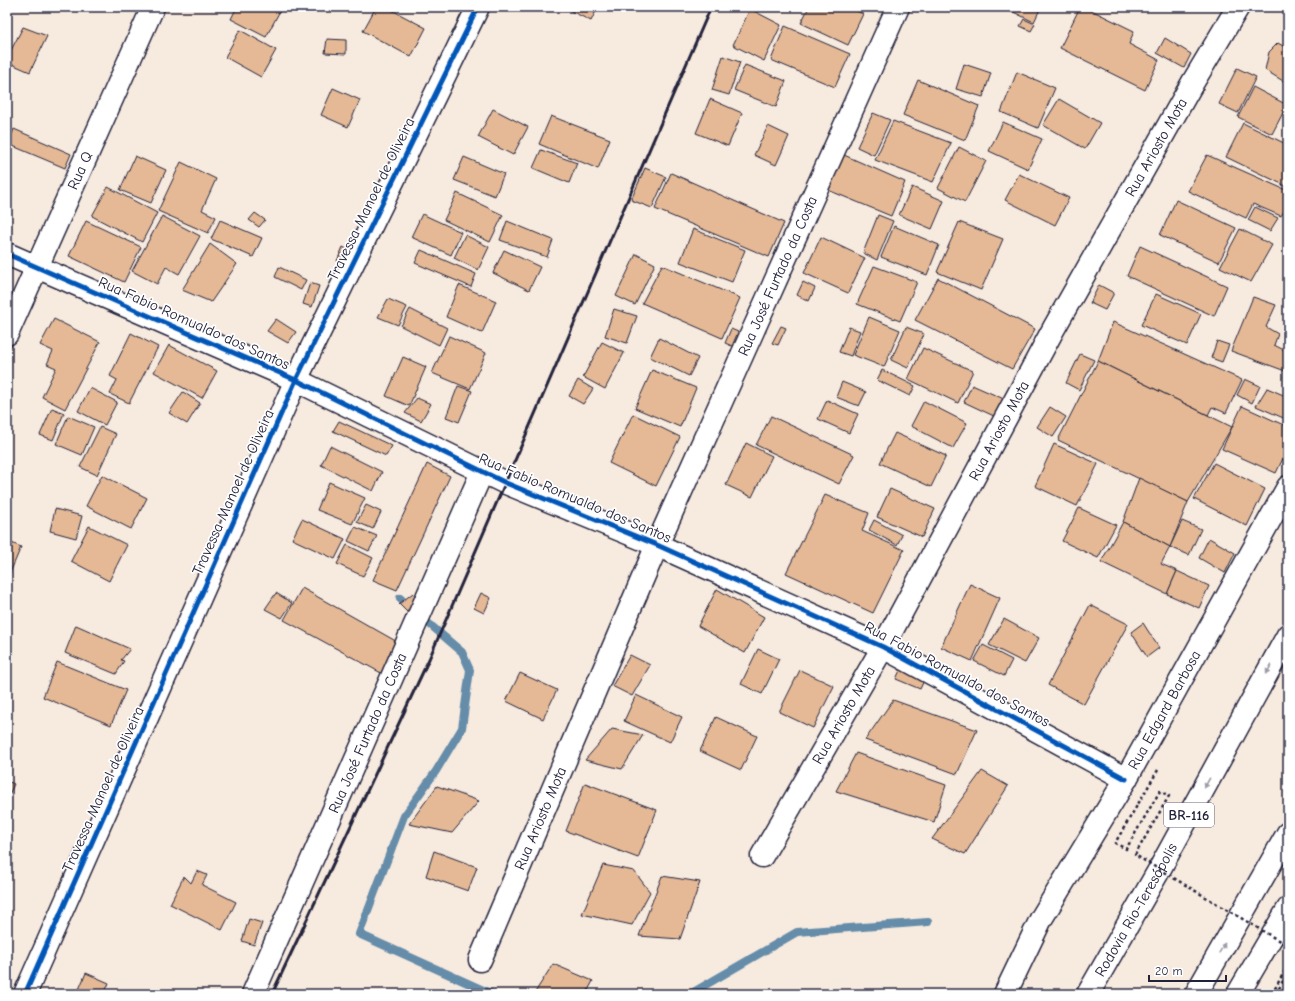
<svg xmlns="http://www.w3.org/2000/svg" width="1295" height="1001" viewBox="0 0 1295 1001" font-family="'Comic Neue',sans-serif">
	<rect width="100%" height="100%" fill="#f7eadf"/>
	<filter id="ink" filterUnits="userSpaceOnUse"><feTurbulence type="fractalNoise" baseFrequency=".025" numOctaves="2"/><feDisplacementMap in="SourceGraphic" scale="8" xChannelSelector="R" yChannelSelector="G"/><feConvolveMatrix kernelMatrix="1 2 1 2 8 2 1 2 1" color-interpolation-filters="sRGB"/></filter>
	<g filter="url(#ink)">
		<g fill="none" stroke-linecap="round" stroke-linejoin="round">
			<!-- stream -->
			<g stroke="#658ca9" stroke-width="8">
				<polyline points="400,598 411,608"/>
				<polyline points="420,616 462,652 470,670 462,728 436,771 404,816 359,934 492,994"/>
				<polyline points="690,994 797,932 928,922"/>
			</g>
		</g>
		<!-- building -->
		<g fill="#e5b995" stroke="#22223b">
			<polygon points="237,7 282,7 266,37 231,19"/>
			<polygon points="376,7 386,7 426,28 411,57 363,31"/>
			<polygon points="563,7 598,7 591,21"/>
			<polygon points="809,7 849,7 863,14 848,45 801,23"/>
			<polygon points="1003,7 1041,7 1034,22"/>
			<polygon points="1080,7 1085,7 1134,31 1129,44 1159,60 1145,90 1060,48"/>
			<polygon points="750,9 781,25 764,61 733,45"/>
			<polygon points="1024,19 1035,24 1031,31 1020,26"/>
			<polygon points="785,26 850,54 835,87 771,60"/>
			<polygon points="23,27 47,36 30,72 7,62 7,58"/>
			<polygon points="240,30 276,50 261,77 225,57"/>
			<polygon points="1165,38 1191,54 1184,68 1157,53"/>
			<polygon points="327,39 346,40 346,54 325,53"/>
			<polygon points="1278,43 1288,49 1288,84 1265,70 1269,52"/>
			<polygon points="723,56 740,62 729,95 712,90"/>
			<polygon points="964,64 991,73 983,97 956,89"/>
			<polygon points="745,65 786,81 776,107 734,90"/>
			<polygon points="1237,68 1256,77 1238,113 1219,104"/>
			<polygon points="1017,72 1055,88 1038,128 1001,112"/>
			<polygon points="918,80 979,106 965,140 903,115"/>
			<polygon points="1253,87 1287,105 1272,134 1238,117"/>
			<polygon points="333,88 360,100 348,127 321,115"/>
			<polygon points="710,99 742,113 728,146 696,133"/>
			<polygon points="1059,99 1100,123 1085,149 1043,125"/>
			<polygon points="493,109 528,127 513,155 478,137"/>
			<polygon points="873,113 890,120 874,155 857,147"/>
			<polygon points="551,116 610,139 598,169 539,144"/>
			<polygon points="893,121 951,143 933,182 875,160"/>
			<polygon points="1003,122 1042,139 1028,169 989,151"/>
			<polygon points="7,123 11,125 7,134"/>
			<polygon points="1243,123 1288,145 1288,187 1226,157"/>
			<polygon points="768,126 789,136 776,165 754,155"/>
			<polygon points="14,129 71,154 65,168 8,144"/>
			<polygon points="959,147 986,161 965,202 938,188"/>
			<polygon points="541,150 577,163 569,183 533,168"/>
			<polygon points="844,155 905,182 891,216 828,190"/>
			<polygon points="1207,155 1288,191 1288,205 1281,216 1253,204 1246,218 1188,191"/>
			<polygon points="135,156 166,170 151,203 120,190"/>
			<polygon points="464,157 504,174 495,196 454,180"/>
			<polygon points="181,162 216,179 202,210 216,217 208,233 158,211"/>
			<polygon points="645,168 666,177 652,208 631,200"/>
			<polygon points="671,173 784,223 769,257 655,209"/>
			<polygon points="1019,174 1069,198 1055,225 1005,200"/>
			<polygon points="108,187 157,213 142,242 92,216"/>
			<polygon points="912,187 944,201 932,229 899,215"/>
			<polygon points="457,193 503,215 490,242 444,220"/>
			<polygon points="1176,200 1236,228 1219,262 1160,235"/>
			<polygon points="1255,207 1278,218 1270,231 1248,220"/>
			<polygon points="255,213 265,220 259,227 249,220"/>
			<polygon points="422,214 461,232 451,255 411,237"/>
			<polygon points="878,215 893,221 877,260 863,253"/>
			<polygon points="162,216 200,236 179,274 166,267 157,284 132,271"/>
			<polygon points="220,220 262,238 253,257 211,239"/>
			<polygon points="86,221 141,247 124,282 69,256"/>
			<polygon points="507,221 553,240 547,257 500,240"/>
			<polygon points="959,222 1003,239 981,290 937,272"/>
			<polygon points="894,226 939,245 927,275 881,257"/>
			<polygon points="693,229 745,250 732,282 680,262"/>
			<polygon points="1240,229 1272,245 1251,282 1220,267"/>
			<polygon points="465,235 489,247 478,270 454,258"/>
			<polygon points="821,237 865,258 848,293 804,273"/>
			<polygon points="210,244 237,264 211,302 182,290"/>
			<polygon points="1140,246 1227,286 1214,316 1127,276"/>
			<polygon points="343,247 350,251 344,265 337,261"/>
			<polygon points="421,250 476,274 471,287 415,263"/>
			<polygon points="504,250 540,267 529,290 493,273"/>
			<polygon points="636,254 655,264 635,305 616,296"/>
			<polygon points="662,265 740,298 722,338 642,303"/>
			<polygon points="874,266 917,282 900,321 857,304"/>
			<polygon points="279,267 306,280 301,290 275,277"/>
			<polygon points="938,278 1035,329 1012,369 915,320"/>
			<polygon points="803,282 815,288 809,301 797,295"/>
			<polygon points="310,283 319,286 312,307 303,304"/>
			<polygon points="459,285 496,301 482,333 446,317"/>
			<polygon points="1099,285 1114,293 1105,310 1090,303"/>
			<polygon points="1156,294 1201,314 1187,345 1141,325"/>
			<polygon points="1253,297 1276,305 1266,327 1278,334 1274,345 1288,352 1288,372 1231,351"/>
			<polygon points="388,299 407,307 398,325 378,317"/>
			<polygon points="410,309 447,328 439,345 401,326"/>
			<polygon points="614,309 637,316 627,343 605,336"/>
			<polygon points="869,317 900,330 884,367 853,355"/>
			<polygon points="54,319 100,342 65,409 42,397 56,368 47,364 53,351 40,345"/>
			<polygon points="276,319 296,332 288,343 267,331"/>
			<polygon points="1113,322 1242,380 1226,413 1212,407 1208,415 1098,361"/>
			<polygon points="781,326 786,328 778,345 772,343"/>
			<polygon points="849,327 860,331 851,356 839,352"/>
			<polygon points="906,327 924,334 908,368 891,360"/>
			<polygon points="731,329 738,332 732,346 725,343"/>
			<polygon points="131,333 158,347 129,403 110,394 117,380 110,376"/>
			<polygon points="449,336 486,353 470,389 432,373"/>
			<polygon points="659,338 698,358 689,376 650,357"/>
			<polygon points="1217,341 1229,345 1222,362 1211,358"/>
			<polygon points="602,342 624,353 605,389 583,377"/>
			<polygon points="169,345 217,371 202,398 154,372"/>
			<polygon points="923,348 973,371 958,403 908,379"/>
			<polygon points="1080,354 1094,360 1079,390 1066,383"/>
			<polygon points="403,357 426,367 409,406 386,396"/>
			<polygon points="1098,361 1232,427 1188,502 1058,440"/>
			<polygon points="652,370 696,388 680,427 635,408"/>
			<polygon points="882,370 915,386 910,396 877,380"/>
			<polygon points="1245,379 1260,386 1252,403 1237,395"/>
			<polygon points="578,380 593,389 583,404 569,396"/>
			<polygon points="842,382 866,392 859,406 836,397"/>
			<polygon points="972,385 1004,399 996,417 964,402"/>
			<polygon points="458,386 472,391 459,422 446,417"/>
			<polygon points="90,388 117,402 105,425 78,411"/>
			<polygon points="1267,388 1288,397 1288,420 1256,406"/>
			<polygon points="183,392 200,403 187,424 169,413"/>
			<polygon points="417,398 431,404 421,421 405,413"/>
			<polygon points="827,400 858,414 849,433 818,419"/>
			<polygon points="924,401 967,423 953,448 911,426"/>
			<polygon points="1242,406 1288,427 1288,448 1276,473 1222,449"/>
			<polygon points="1050,407 1066,417 1053,437 1037,427"/>
			<polygon points="52,408 64,413 53,440 40,435"/>
			<polygon points="633,414 680,437 656,486 609,463"/>
			<polygon points="68,416 94,427 82,455 56,444"/>
			<polygon points="771,416 854,455 839,484 756,445"/>
			<polygon points="339,421 392,446 386,456 333,431"/>
			<polygon points="100,427 116,434 97,475 80,467"/>
			<polygon points="895,433 946,456 931,487 880,463"/>
			<polygon points="746,443 772,456 752,497 726,485"/>
			<polygon points="1054,444 1098,464 1077,506 1035,486"/>
			<polygon points="330,446 382,472 373,491 321,465"/>
			<polygon points="1214,463 1265,489 1247,526 1194,499"/>
			<polygon points="427,464 450,476 397,590 373,580"/>
			<polygon points="102,475 147,498 131,529 86,506"/>
			<polygon points="1139,478 1188,502 1170,547 1123,522"/>
			<polygon points="329,482 365,498 352,524 317,510"/>
			<polygon points="890,489 935,509 922,537 877,517"/>
			<polygon points="825,495 869,513 862,531 904,550 873,613 786,573"/>
			<polygon points="366,505 381,512 373,529 357,522"/>
			<polygon points="1079,508 1116,525 1098,558 1062,541"/>
			<polygon points="55,509 82,516 76,538 50,531"/>
			<polygon points="302,519 345,539 335,559 292,539"/>
			<polygon points="874,520 902,535 897,545 869,530"/>
			<polygon points="1182,521 1201,529 1189,555 1170,547"/>
			<polygon points="1123,522 1170,547 1161,564 1177,571 1167,594 1101,562"/>
			<polygon points="89,526 127,545 109,581 71,561"/>
			<polygon points="355,527 377,536 369,551 348,541"/>
			<polygon points="1209,538 1235,553 1225,573 1199,558"/>
			<polygon points="7,541 21,547 7,580"/>
			<polygon points="347,545 373,558 363,576 337,564"/>
			<polygon points="1177,571 1209,586 1199,608 1167,594"/>
			<polygon points="970,584 1000,598 972,661 941,647"/>
			<polygon points="302,588 401,644 383,674 284,620"/>
			<polygon points="717,589 764,617 745,653 698,626"/>
			<polygon points="276,593 292,603 282,618 265,609"/>
			<polygon points="413,593 421,603 410,615 399,604"/>
			<polygon points="481,593 491,598 484,613 474,608"/>
			<polygon points="1090,605 1128,624 1084,704 1048,685"/>
			<polygon points="1004,619 1039,638 1025,663 989,645"/>
			<polygon points="1143,623 1159,648 1147,657 1131,632"/>
			<polygon points="76,625 130,649 121,660 124,661 116,674 65,653"/>
			<polygon points="983,645 1012,660 1004,676 974,661"/>
			<polygon points="758,649 779,659 762,694 741,684"/>
			<polygon points="630,655 650,665 632,696 612,686"/>
			<polygon points="57,662 126,690 111,725 43,697"/>
			<polygon points="903,664 926,676 920,689 896,679"/>
			<polygon points="800,670 834,686 813,728 779,712"/>
			<polygon points="520,673 557,690 543,719 506,701"/>
			<polygon points="636,695 682,717 670,742 624,721"/>
			<polygon points="893,700 977,730 957,774 865,740"/>
			<polygon points="716,717 757,736 741,770 700,751"/>
			<polygon points="612,729 643,735 622,769 585,760"/>
			<polygon points="856,753 946,785 934,822 836,791"/>
			<polygon points="982,771 1008,786 965,854 932,839"/>
			<polygon points="7,781 14,784 7,799"/>
			<polygon points="585,783 657,810 638,858 566,831"/>
			<polygon points="437,786 479,801 452,833 409,824"/>
			<polygon points="434,851 477,867 468,891 426,876"/>
			<polygon points="603,865 634,871 650,892 632,925 582,914"/>
			<polygon points="197,871 207,875 202,885 236,902 222,930 170,904 184,876 191,883"/>
			<polygon points="662,876 700,882 680,939 639,936"/>
			<polygon points="249,919 262,923 254,945 242,941"/>
			<polygon points="553,964 593,981 586,994 534,994"/>
			<polygon points="86,973 109,983 104,994 77,994"/>
		</g>
		<g fill="none" stroke-linecap="round" stroke-linejoin="round">
			<!-- minor casing -->
			<g stroke="#22223b" stroke-width="25">
				<g id="minor">
					<polyline points="7,254 296,380 506,483 657,545 883,647 1126,779"/>
					<path id="s1" d="M7,334L153,7"/>
					<path id="s2" d="M762,856L883,647L1054,328L1193,82L1238,7"/>
					<path id="s3" d="M480,960L657,545L898,7"/>
					<polyline points="25,994 296,380 478,7"/>
					<path id="s4" d="M253,994L482,472"/>
					<path id="s5" d="M1005,994L1041,919L1126,779L1288,487"/>
				</g>
			</g>
			<!-- major casing -->
			<g stroke="#22223b" stroke-width="25">
				<polyline id="major" points="1238,994 1288,909"/>
			</g>
			<!-- highway casing -->
			<g stroke="#22223b" stroke-width="25">
				<g id="highway">
					<path id="s6" d="M1088,994L1158,872L1288,635"/>
					<polyline points="1196,994 1288,833"/>
				</g>
			</g>
			<!-- path -->
			<g stroke="#22223b" stroke-width="2.5" stroke-dasharray="3 3" stroke-linecap="butt">
				<polyline points="1272,994 1288,965"/>
				<polyline points="1276,994 1288,972"/>
				<polyline points="1286,994 1288,990"/>
			</g>
			<!-- minor -->
			<use href="#minor" stroke="#fff" stroke-width="22"/>
			<!-- major -->
			<use href="#major" stroke="#fff" stroke-width="22"/>
			<!-- highway -->
			<use href="#highway" stroke="#fff" stroke-width="22"/>
			<!-- rail -->
			<polyline stroke="#22223b" stroke-width="3" points="272,994 429,659 711,7"/>
			<!-- path-bridge -->
			<polyline stroke="#22223b" stroke-width="2.5" stroke-dasharray="3 3" stroke-linecap="butt" points="1158,770 1115,843 1126,849 1160,791 1169,796 1135,855 1288,946"/>
			<!-- cycleway casing -->
			<g stroke="#fff" stroke-width="8">
				<g id="cycleway">
					<polyline points="7,254 296,380 506,483 657,545 883,647 1126,779"/>
					<polyline points="25,994 296,380 478,7"/>
				</g>
			</g>
			<!-- cycleway -->
			<use href="#cycleway" stroke="#0057b8" stroke-width="5"/>
		</g>
		<!-- one-way arrows -->
		<defs><path id="oneway-solid" d="M-6-.8H1V-3.2L6.5 0L1 3.2V.8H-6Z"/></defs>
		<g fill="#9c9ca7">
			<use href="#oneway-solid" transform="translate(1269 669) rotate(119)"/>
			<use href="#oneway-solid" transform="translate(1207 783) rotate(119)"/>
			<use href="#oneway-solid" transform="translate(1222 948) rotate(-60)"/>
		</g>
	</g>
	<g text-anchor="middle" stroke-width="3.5" stroke-linejoin="round" paint-order="stroke">
		<!-- shield labels -->
		<rect fill="#fff" stroke="#646476" stroke-width="1" x="1164" y="803" width="50" height="24" rx="3"/>
		<g font-size="14" font-weight="bold" fill="#22223b">
			<text x="1189" y="820">BR-116</text>
		</g>
		<!-- street labels -->
		<g font-size="15" fill="#22223b" stroke="#fff">
			<text dy="5" stroke="none"><textPath href="#s2" startOffset="811">Rua Ariosto Mota</textPath></text>
			<text dy="5" stroke="none"><textPath href="#s1" startOffset="179">Rua Q</textPath></text>
			<text transform="translate(371 199) rotate(-64)" y="5">Travessa Manoel de Oliveira</text>
			<text dy="5" stroke="none"><textPath href="#s3" startOffset="746">Rua José Furtado da Costa</textPath></text>
			<text transform="translate(194 323) rotate(24)" y="5">Rua Fabio Romualdo dos Santos</text>
			<text dy="5" stroke="none"><textPath href="#s2" startOffset="487">Rua Ariosto Mota</textPath></text>
			<text transform="translate(233 492) rotate(-66)" y="5">Travessa Manoel de Oliveira</text>
			<text transform="translate(575 498) rotate(23)" y="5">Rua Fabio Romualdo dos Santos</text>
			<text transform="translate(957 674) rotate(28)" y="5">Rua Fabio Romualdo dos Santos</text>
			<text dy="5" stroke="none"><textPath href="#s5" startOffset="326">Rua Edgard Barbosa</textPath></text>
			<text dy="5" stroke="none"><textPath href="#s2" startOffset="163">Rua Ariosto Mota</textPath></text>
			<text dy="5" stroke="none"><textPath href="#s4" startOffset="285">Rua José Furtado da Costa</textPath></text>
			<text transform="translate(103 789) rotate(-66)" y="5">Travessa Manoel de Oliveira</text>
			<text dy="5" stroke="none"><textPath href="#s3" startOffset="154">Rua Ariosto Mota</textPath></text>
			<text dy="5" stroke="none"><textPath href="#s6" startOffset="97">Rodovia Rio-Teresópolis</textPath></text>
		</g>
	</g>
	<!-- margin -->
	<rect width="1295" height="1001" fill="none" stroke="#fff" stroke-width="24"/>
	<rect x="12" y="12" width="1271" height="977" fill="none" stroke="#22223b" stroke-width="1.5" filter="url(#ink)"/>
	<!-- scale -->
	<path d="M1149 975v6h77v-6" fill="none" stroke="#22223b" stroke-width="2"/>
	<text x="1155" y="975" font-size="12" fill="#22223b" stroke="#ffffff" stroke-width="3" paint-order="stroke">20 m</text>
</svg>
